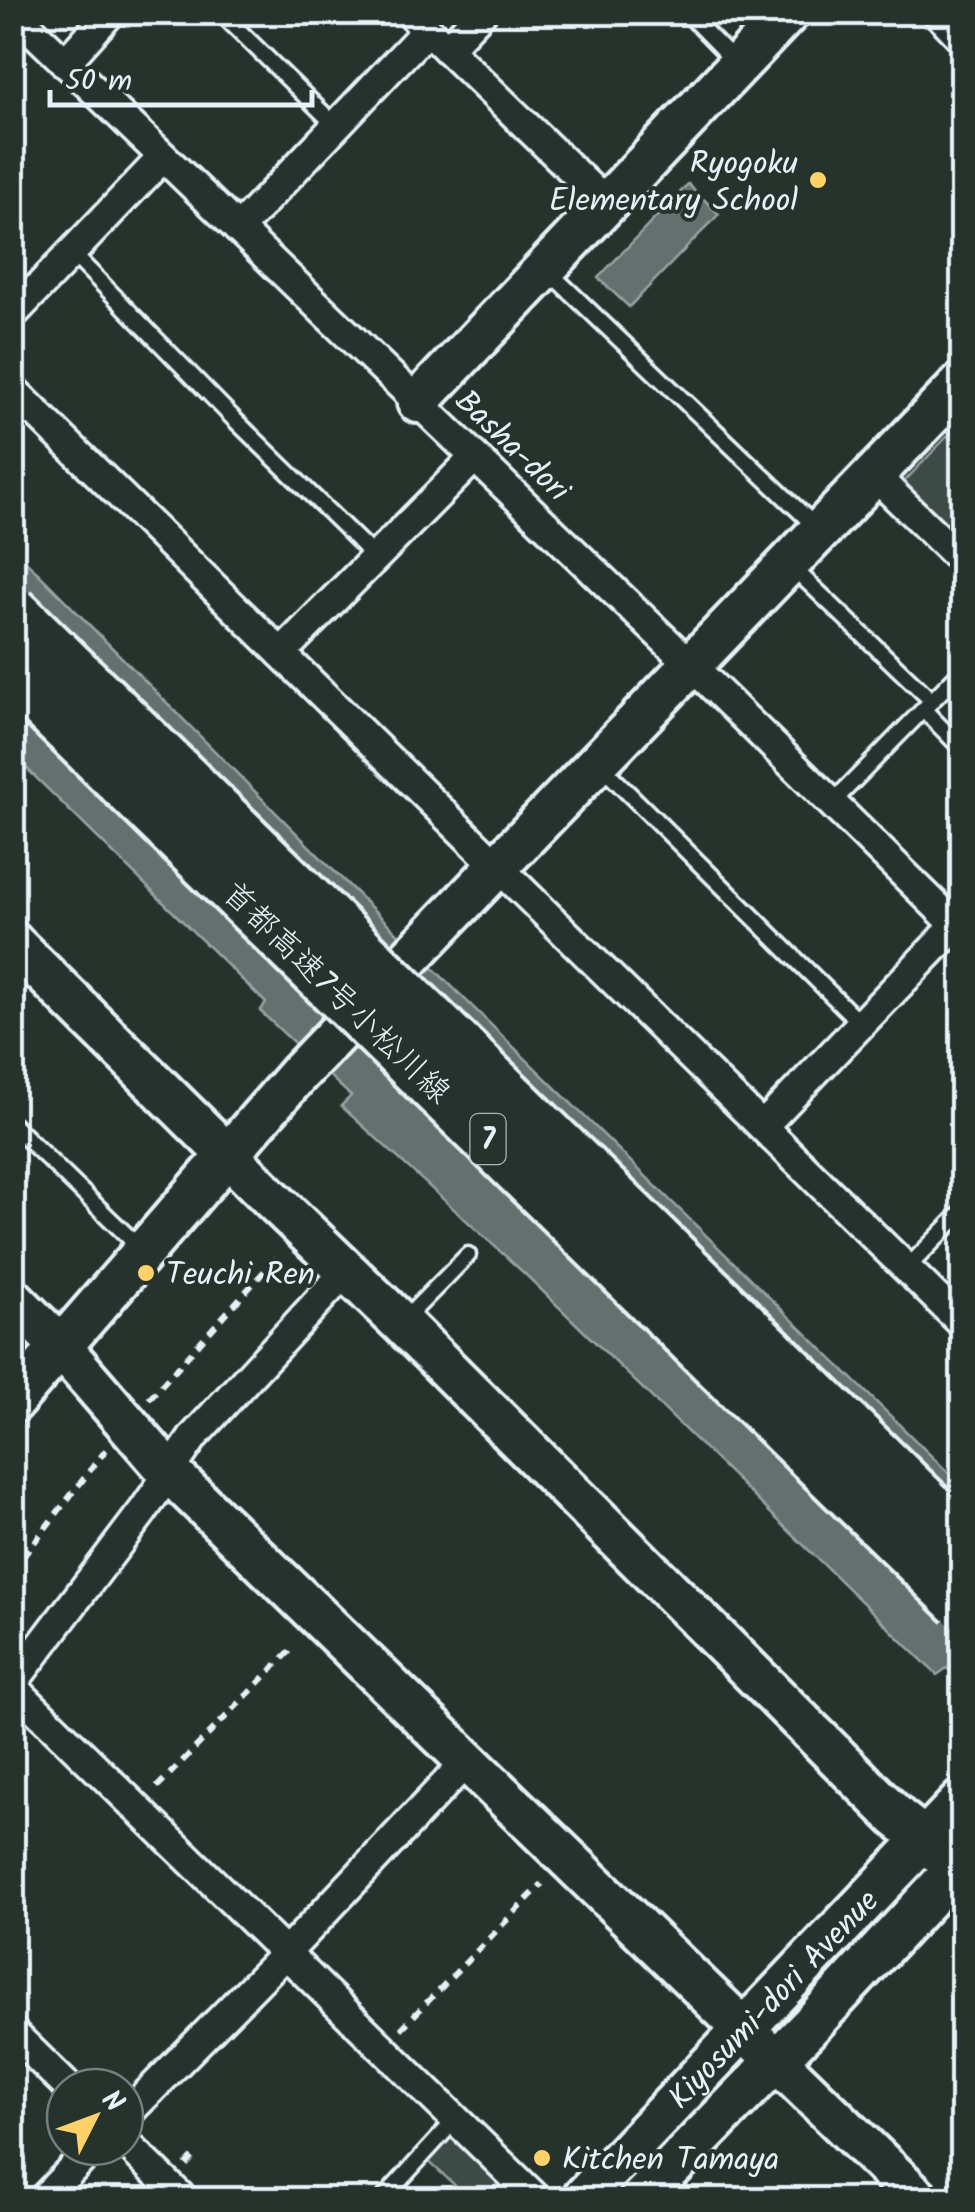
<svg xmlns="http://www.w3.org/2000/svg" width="975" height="2212" viewBox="0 0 975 2212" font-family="Kalam,'Klee One',sans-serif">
	<rect width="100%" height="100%" fill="#26332d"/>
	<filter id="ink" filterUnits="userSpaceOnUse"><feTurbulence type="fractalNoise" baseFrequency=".01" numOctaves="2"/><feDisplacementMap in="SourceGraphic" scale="20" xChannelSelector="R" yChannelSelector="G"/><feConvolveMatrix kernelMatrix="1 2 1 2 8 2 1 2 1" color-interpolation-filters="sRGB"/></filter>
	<g filter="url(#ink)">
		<!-- green -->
		<g fill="#3e4b47" stroke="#939ea0" stroke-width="2.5">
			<polygon points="962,421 962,541 902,484"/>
			<polygon points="449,2136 519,2199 470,2199 427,2160"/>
		</g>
		<!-- water -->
		<g fill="#636f6d" stroke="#98a3a5" stroke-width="2.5">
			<polygon points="688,184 719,214 629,307 598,278"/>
			<polygon points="12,547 335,872 962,1486 962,1680 947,1668 937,1675 525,1274 341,1106 351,1096 260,1011 266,1003 13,755"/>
		</g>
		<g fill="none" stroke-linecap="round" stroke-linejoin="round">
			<!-- lane casing -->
			<g stroke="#e8f1f8" stroke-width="21">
				<g id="lane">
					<polyline points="220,12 336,126"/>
					<polyline points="686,12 735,62"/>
					<polyline points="72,253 235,420 375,557"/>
					<polyline points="546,269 816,527"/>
					<polyline points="790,565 932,701"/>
					<polyline points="924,710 962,749"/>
					<polyline points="599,764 861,1024"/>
					<polyline points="832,803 962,670"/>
					<polyline points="12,1124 141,1249"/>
					<polyline points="907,1268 962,1212"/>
					<polyline points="402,1322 468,1255"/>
					<polyline points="382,2200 456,2119"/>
				</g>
			</g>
			<!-- street casing -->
			<g stroke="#e8f1f8" stroke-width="35">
				<g id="street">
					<polyline points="13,12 692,666 962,931"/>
					<polyline points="409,12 607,204"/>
					<polyline points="937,12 962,38"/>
					<polyline points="447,49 482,12"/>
					<polyline points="65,63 111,12"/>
					<polyline points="238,229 427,30"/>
					<polyline points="12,315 163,157"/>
					<polyline points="12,389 962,1323"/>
					<polyline points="874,475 962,561"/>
					<polyline points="281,653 475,457"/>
					<polyline points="763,1126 962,919"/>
					<polyline points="12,1684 143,1511 194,1436 346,1271"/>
					<polyline points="12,1686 538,2200"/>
					<polyline points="12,2032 68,2087"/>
					<polyline points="125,2116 286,1953 467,1761"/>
					<polyline points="125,2142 184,2200"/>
					<polyline points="42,2200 94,2147"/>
				</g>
			</g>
			<!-- secondary casing -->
			<g stroke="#e8f1f8" stroke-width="48">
				<g id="secondary">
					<polyline points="418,402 789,12"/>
					<polyline points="12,942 274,1201 401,1323 897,1817 925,1839 962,1876"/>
					<polyline points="12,1298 61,1347 168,1471 920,2200"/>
					<polyline points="12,1403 298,1074 962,383"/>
					<path id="s1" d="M581,2200L962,1800"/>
					<polyline points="640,2200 809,2027 962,1862"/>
				</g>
			</g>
			<!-- path -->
			<g stroke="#e8f1f8" stroke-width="6" stroke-dasharray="10 8" stroke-linecap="butt">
				<polyline points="149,1399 278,1256"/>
				<polyline points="12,1571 106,1450"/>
				<polyline points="157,1787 295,1646"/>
				<polyline points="401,2029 542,1884"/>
				<polyline points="186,2165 197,2153"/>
			</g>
			<!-- lane -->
			<use href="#lane" stroke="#26332d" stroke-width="14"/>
			<!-- street -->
			<use href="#street" stroke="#26332d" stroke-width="28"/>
			<!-- secondary -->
			<use href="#secondary" stroke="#26332d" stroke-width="40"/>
			<!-- highway-bridge casing -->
			<g stroke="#e8f1f8" stroke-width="58" stroke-linecap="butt">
				<g id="highway-bridge">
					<polyline points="12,611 962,1539"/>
					<polyline points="12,674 962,1603"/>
				</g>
			</g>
			<!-- highway-bridge -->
			<use href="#highway-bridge" stroke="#26332d" stroke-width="50"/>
		</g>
	</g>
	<!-- markers -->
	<g fill="#ffd166" stroke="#26332d" stroke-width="4">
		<circle cx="818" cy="180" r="10"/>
		<circle cx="146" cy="1273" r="10"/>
		<circle cx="542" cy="2158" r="10"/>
	</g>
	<g text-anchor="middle" stroke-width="8" stroke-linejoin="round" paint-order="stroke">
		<!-- shield labels -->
		<rect fill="#26332d" stroke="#aeb8bb" stroke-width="2.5" x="470.5" y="1114" width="35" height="50" rx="8"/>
		<g font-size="30" font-weight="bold" fill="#e8f1f8">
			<text x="488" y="1149">7</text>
		</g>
		<!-- poi labels -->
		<g font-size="32" fill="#e8f1f8" stroke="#26332d" text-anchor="start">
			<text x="798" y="173" text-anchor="end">Ryogoku<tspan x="798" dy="37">Elementary School</tspan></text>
			<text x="166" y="1284">Teuchi Ren</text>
			<text x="562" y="2169">Kitchen Tamaya</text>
		</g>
		<!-- street labels -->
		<g font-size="32" fill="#e8f1f8" stroke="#26332d">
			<text transform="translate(513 445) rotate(44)" y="11">Basha-dori</text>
			<text transform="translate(337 992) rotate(44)" y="11">首都高速7号小松川線</text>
			<text dy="11" stroke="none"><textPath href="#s1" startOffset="278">Kiyosumi-dori Avenue</textPath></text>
		</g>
	</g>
	<!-- margin -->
	<rect width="975" height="2212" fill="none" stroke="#26332d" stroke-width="50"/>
	<rect x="25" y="25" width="925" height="2162" fill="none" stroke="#e8f1f8" stroke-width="4" filter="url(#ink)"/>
	<!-- north arrow -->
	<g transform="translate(95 2117) rotate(48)"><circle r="48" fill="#26332d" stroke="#747f7e" stroke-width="2.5"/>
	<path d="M0-8L18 38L0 25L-18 38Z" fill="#ffd166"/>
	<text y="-15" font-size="28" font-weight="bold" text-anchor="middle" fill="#e8f1f8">N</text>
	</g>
	<!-- scale -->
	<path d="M50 90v15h262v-15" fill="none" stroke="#e8f1f8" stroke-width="5"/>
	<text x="65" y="90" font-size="30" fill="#e8f1f8" stroke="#26332d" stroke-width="8" paint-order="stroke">50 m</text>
</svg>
